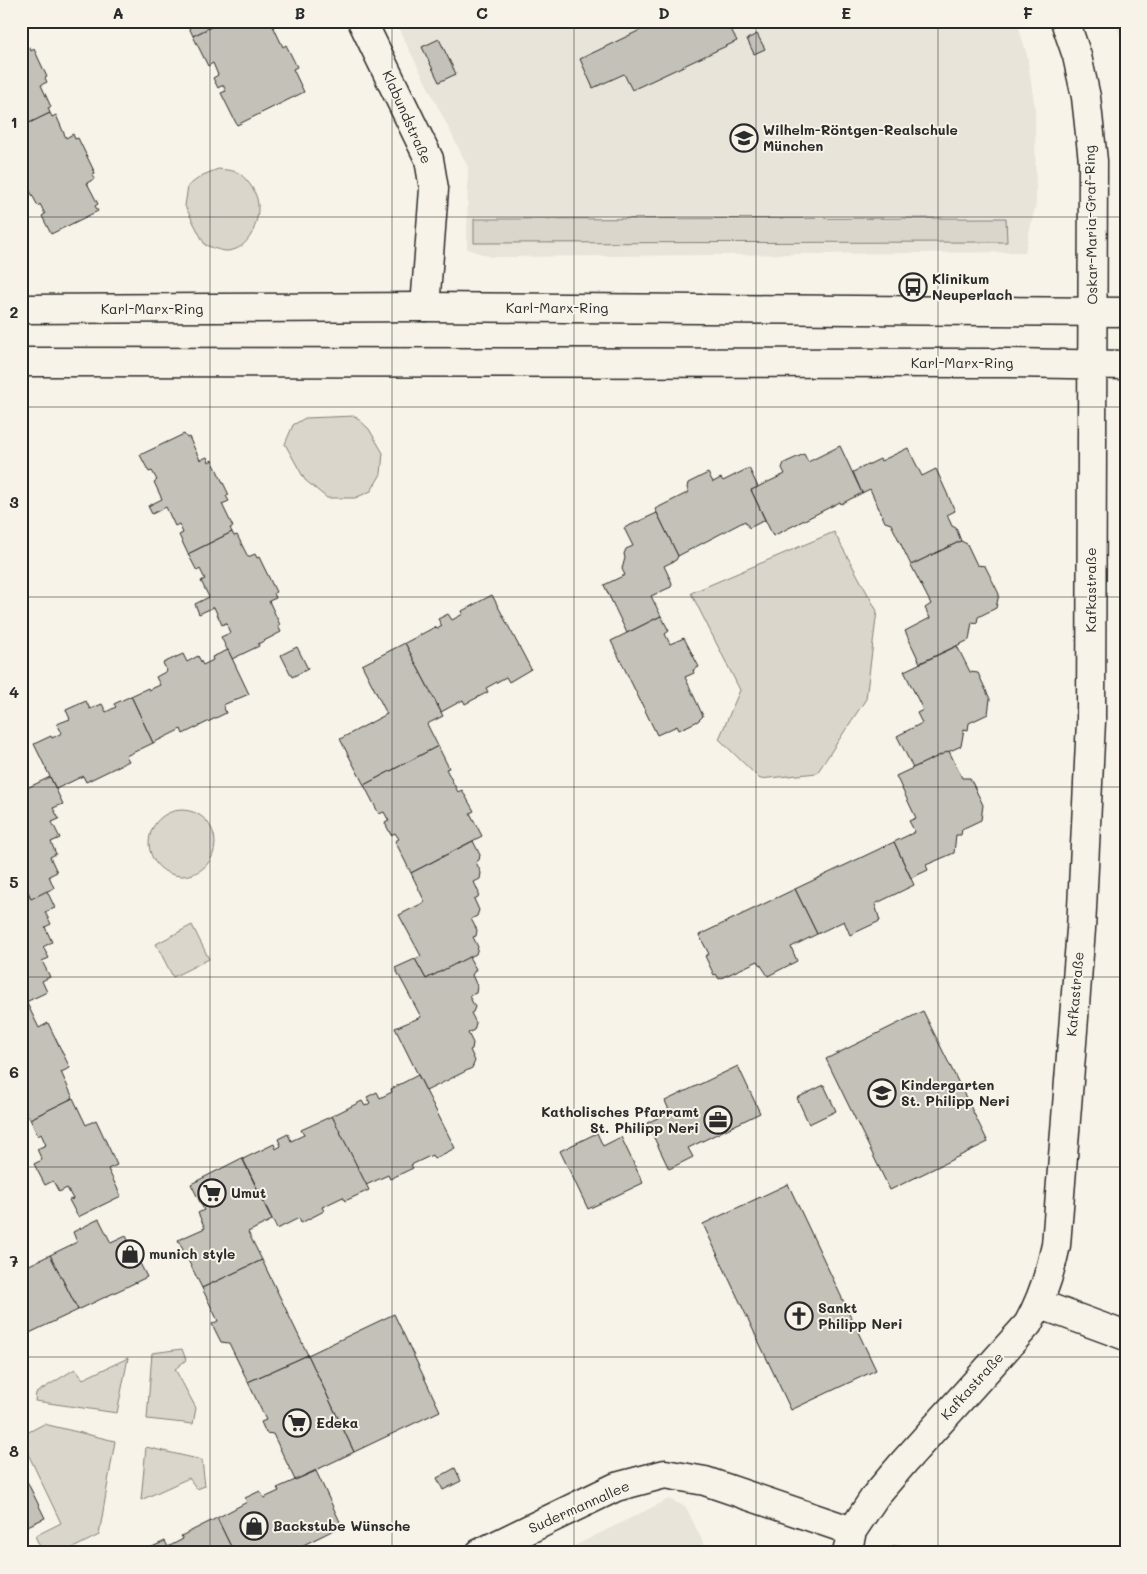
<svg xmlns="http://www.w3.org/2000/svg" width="1147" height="1574" viewBox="0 0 1147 1574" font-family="Mali,sans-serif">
	<rect width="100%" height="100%" fill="#f7f3e8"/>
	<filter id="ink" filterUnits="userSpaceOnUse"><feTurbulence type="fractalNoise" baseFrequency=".02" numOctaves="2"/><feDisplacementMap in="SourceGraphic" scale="10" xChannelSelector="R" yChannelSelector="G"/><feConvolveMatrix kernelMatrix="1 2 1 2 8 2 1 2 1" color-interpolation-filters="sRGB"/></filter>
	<g filter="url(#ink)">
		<!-- built -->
		<g fill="#e8e4da">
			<polygon points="395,21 1017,21 1027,55 1035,108 1036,203 1025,252 491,257 467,249 468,167"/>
			<polygon points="1115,21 1126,21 1126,55"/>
			<polygon points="669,1499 686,1507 708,1553 560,1553"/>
		</g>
		<!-- green -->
		<g fill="#dad6cc" stroke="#82807c">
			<path d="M218,169C225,170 235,170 240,174C249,181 257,193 258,204C259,222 250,250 227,251C220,251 211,247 205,245L185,206L188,186L203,175Z"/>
			<polygon points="1006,218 1007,242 474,243 474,219"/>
			<polygon points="355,416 369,429 383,453 381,474 371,491 355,498 327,498 305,480 285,444 293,425 305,418"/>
			<polygon points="834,532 877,611 866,699 817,773 760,779 719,739 740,690 691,593"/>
			<circle cx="182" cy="843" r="33"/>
			<polygon points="192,925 209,959 173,977 156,944"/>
			<polygon points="182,1349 186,1360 175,1369 196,1408 193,1424 147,1419 152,1353"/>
			<polygon points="128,1358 117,1413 35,1401 36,1393 75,1369 83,1379"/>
			<polygon points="44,1424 115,1441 99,1535 63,1553 43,1553 35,1536 61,1523 21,1439 21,1436"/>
			<polygon points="146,1447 202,1460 205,1486 197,1489 189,1478 141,1500"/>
		</g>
		<!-- building -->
		<g fill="#c4c1b9" stroke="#2b2b2b">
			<polygon points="186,21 223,21 193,36"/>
			<polygon points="223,21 275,21 275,23 272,24 283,47 286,45 297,67 293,69 304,92 237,125 221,93 226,91 223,85 218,88 213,78 218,75 213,63 208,66 193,36"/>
			<polygon points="659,21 727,21 737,41 632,90 624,74 593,88 580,59"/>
			<polygon points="757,34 765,49 754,54 747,39"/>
			<polygon points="439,39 456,74 439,82 422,47"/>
			<polygon points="21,47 23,50 30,47 31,51 34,49 47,77 45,78 47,82 41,85 51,107 48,108 50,113 21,127"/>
			<polygon points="50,113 52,117 56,115 66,138 73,134 75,139 78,138 95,173 92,174 94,179 87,183 98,204 95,206 98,211 51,234 42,216 45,214 40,204 38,206 29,189 21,192 21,182 25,180 21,172 21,127"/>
			<polygon points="184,434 187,438 189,437 200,460 207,457 209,462 212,460 229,495 226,496 229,501 222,504 233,527 230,528 232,532 188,554 179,535 183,533 179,524 175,526 166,507 152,514 148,506 162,499 154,482 157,480 152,471 149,472 140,455"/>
			<polygon points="840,446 862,493 841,504 840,502 773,536 751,490 785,474 782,468 784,463 804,454 808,462"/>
			<polygon points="908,448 922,476 936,469 955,511 947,515 952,526 956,528 961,541 911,565 891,524 885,522 870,489 862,493 853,472 880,459 881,461"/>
			<polygon points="749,468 758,487 751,490 765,520 749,528 745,521 678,556 655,509 689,492 687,488 688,483 708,473 713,482 721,478 723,481"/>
			<polygon points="657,513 678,556 676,560 664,566 672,583 671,587 651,596 661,616 627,633 604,585 625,575 622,569 625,558 624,554 626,549 633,546 624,528"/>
			<polygon points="232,532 234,536 237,535 248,557 255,554 257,558 259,557 276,592 274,593 276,598 269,601 280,625 278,626 281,632 258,644 259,646 232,659 221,637 230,633 226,623 222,625 214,607 199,614 195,604 209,597 201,581 205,579 200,569 197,571 188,554"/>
			<polygon points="961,541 967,544 977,565 985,566 999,594 996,608 978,617 977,623 972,622 969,640 920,663 905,631 930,618 925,608 931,604 911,565"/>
			<polygon points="492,595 531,669 509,682 506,677 486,688 488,692 465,704 463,700 441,712 405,643 435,627 437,629 442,626 438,619 448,614 452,620 463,614 462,611"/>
			<polygon points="661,616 669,631 665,634 670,644 684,638 699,667 693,670 694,673 685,677 703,716 698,721 679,730 677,726 657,735 611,641"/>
			<polygon points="405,643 443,716 427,724 438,746 364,785 340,739 387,714 362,665"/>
			<polygon points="957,646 970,672 978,673 990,699 988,714 969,723 968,730 964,729 961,746 913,768 897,736 922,723 917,713 923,710 904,671"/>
			<polygon points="297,647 308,669 292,677 281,655"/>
			<polygon points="228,650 249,694 223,705 226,713 183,734 181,729 153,743 131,696 148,688 149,690 160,685 156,677 167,671 163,663 183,654 187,662 198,656 203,665 213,660 212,657"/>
			<polygon points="131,696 153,743 126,756 129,761 86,782 83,776 56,789 34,744 51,736 52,738 62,733 57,724 70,719 66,710 86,701 90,709 102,704 106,712 116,707 114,704"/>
			<polygon points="438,746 449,768 446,769 458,792 462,790 474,811 470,813 482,836 411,873 395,841 399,839 395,833 391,835 385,823 389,821 384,812 379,814 364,785"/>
			<polygon points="949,751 962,778 970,778 983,805 981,820 962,829 961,835 956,835 954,853 926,865 928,870 911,878 894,842 915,832 909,821 916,818 896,776"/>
			<polygon points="50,777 63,804 53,808 59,819 52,822 60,838 51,842 56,854 50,857 57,872 49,876 54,888 31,899 26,887 21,890 21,791"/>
			<polygon points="473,841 480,855 479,860 476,862 481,873 480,879 474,882 479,893 478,897 474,899 479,910 477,916 471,919 477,930 476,936 473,937 478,947 476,954 426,979 415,959 421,956 399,915 425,902 411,873"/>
			<polygon points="894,842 914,885 875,904 880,921 850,935 844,921 817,934 795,889"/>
			<polygon points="26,887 31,899 47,891 55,908 45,912 51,924 45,927 52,942 43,947 49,958 42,961 50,977 42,981 47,992 26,1002 21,991 21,890"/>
			<polygon points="795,889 817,934 791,947 797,961 768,976 758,961 719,979 716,974 714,975 705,956 709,954 699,935"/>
			<polygon points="469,957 476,969 472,975 477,986 476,993 469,996 475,1007 473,1012 471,1013 476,1023 474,1030 468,1033 473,1043 472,1049 470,1050 475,1061 472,1068 426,1091 395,1028 421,1017 395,968 415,959 426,979"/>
			<polygon points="21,991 39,1028 48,1023 70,1068 61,1072 73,1098 30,1119 21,1102 24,1100 21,1094"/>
			<polygon points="923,1011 988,1142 890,1190 826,1059"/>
			<polygon points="738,1066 760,1113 688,1148 693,1157 669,1169 647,1123 670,1112 665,1101"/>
			<polygon points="418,1075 455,1148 434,1159 432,1155 411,1165 413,1168 390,1179 388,1175 366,1185 332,1116 362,1101 365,1106 370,1103 367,1097 377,1092 380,1098 392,1092 391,1089"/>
			<polygon points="824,1085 836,1111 809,1124 797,1098"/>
			<polygon points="73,1098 86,1125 96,1120 117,1165 108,1169 121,1196 78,1217 69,1200 73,1199 67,1188 59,1192 53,1181 45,1185 34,1164 42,1160 37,1149 46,1145 41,1134 38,1136 30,1119"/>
			<polygon points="332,1116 369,1190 345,1201 343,1197 322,1207 324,1211 301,1223 299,1218 277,1229 243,1159 274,1144 276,1149 281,1146 278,1139 288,1134 291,1141 304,1135 301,1130"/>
			<polygon points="597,1133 603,1146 621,1137 643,1183 588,1209 560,1151"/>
			<polygon points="242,1158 272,1220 248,1232 262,1260 202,1288 178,1240 205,1228 198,1213 204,1210 191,1184"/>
			<polygon points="788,1184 876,1370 791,1410 703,1224"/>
			<polygon points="99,1219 111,1243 126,1236 147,1277 78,1310 50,1255 77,1242 73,1232"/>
			<polygon points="50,1255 78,1310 21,1337 21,1269"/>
			<polygon points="262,1260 308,1355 248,1382 229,1343 221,1342 212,1324 218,1321 202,1288"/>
			<polygon points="394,1314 440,1411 354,1452 308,1355"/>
			<polygon points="308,1355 354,1452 295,1480 273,1434 266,1433 261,1422 266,1420 248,1382"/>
			<polygon points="455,1468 461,1481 443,1490 437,1478"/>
			<polygon points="21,1469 45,1518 21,1529"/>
			<polygon points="316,1471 342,1526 287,1553 234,1553 217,1518 247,1502 245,1498 260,1491 264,1498 279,1491 277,1488"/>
			<polygon points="217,1518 234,1553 149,1553 152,1551 150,1548 165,1541 168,1547 183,1539 181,1536"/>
			<polygon points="893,1546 919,1548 918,1553 893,1553"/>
			<polygon points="1126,1548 1126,1553 1115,1553 1116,1552"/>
		</g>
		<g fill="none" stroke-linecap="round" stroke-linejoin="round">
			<!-- minor casing -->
			<g stroke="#2b2b2b" stroke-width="31">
				<g id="minor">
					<polyline points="362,21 429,159 434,189 425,307"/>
					<polyline points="1039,1304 1126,1336"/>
					<polyline points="480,1553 616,1487 665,1474 705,1481 852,1531"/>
					<path d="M847,1553L852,1531L876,1495L904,1462L1028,1324C1042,1299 1050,1274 1056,1245L1081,929L1091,721L1093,161L1086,97L1077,56L1065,21"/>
				</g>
			</g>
			<!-- secondary casing -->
			<g stroke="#2b2b2b" stroke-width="31">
				<g id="secondary">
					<polyline points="21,309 425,307 1126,312"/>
					<polyline points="21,362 1008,363 1126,365"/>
				</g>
			</g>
			<!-- minor -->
			<use href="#minor" stroke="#f7f3e8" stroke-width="28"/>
			<!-- secondary -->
			<use href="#secondary" stroke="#f7f3e8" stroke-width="28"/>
		</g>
	</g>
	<!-- grid -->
	<path fill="none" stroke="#2b2b2b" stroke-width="1" stroke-opacity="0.55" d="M210,21V1553M392,21V1553M574,21V1553M756,21V1553M938,21V1553M21,217H1126M21,407H1126M21,597H1126M21,787H1126M21,977H1126M21,1167H1126M21,1357H1126"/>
	<!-- icons -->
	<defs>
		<g id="school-ring" transform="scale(1.4375)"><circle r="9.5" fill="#f7f3e8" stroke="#2b2b2b" stroke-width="1.5"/><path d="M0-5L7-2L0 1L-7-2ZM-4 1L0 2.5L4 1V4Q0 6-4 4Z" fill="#2b2b2b"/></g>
		<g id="bus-ring" transform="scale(1.4375)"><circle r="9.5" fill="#f7f3e8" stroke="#2b2b2b" stroke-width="1.5"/><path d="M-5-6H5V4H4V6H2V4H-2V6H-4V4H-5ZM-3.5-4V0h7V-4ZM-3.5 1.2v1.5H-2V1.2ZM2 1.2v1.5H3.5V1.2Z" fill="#2b2b2b"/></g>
		<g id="office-ring" transform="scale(1.4375)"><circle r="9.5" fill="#f7f3e8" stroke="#2b2b2b" stroke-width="1.5"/><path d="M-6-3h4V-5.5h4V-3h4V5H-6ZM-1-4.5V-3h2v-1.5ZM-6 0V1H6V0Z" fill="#2b2b2b"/></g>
		<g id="supermarket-ring" transform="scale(1.4375)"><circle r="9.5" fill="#f7f3e8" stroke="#2b2b2b" stroke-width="1.5"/><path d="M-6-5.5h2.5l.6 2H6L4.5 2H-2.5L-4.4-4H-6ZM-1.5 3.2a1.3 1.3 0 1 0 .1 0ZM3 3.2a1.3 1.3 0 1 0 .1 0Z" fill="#2b2b2b"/></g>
		<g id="shop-ring" transform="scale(1.4375)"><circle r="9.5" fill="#f7f3e8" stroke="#2b2b2b" stroke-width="1.5"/><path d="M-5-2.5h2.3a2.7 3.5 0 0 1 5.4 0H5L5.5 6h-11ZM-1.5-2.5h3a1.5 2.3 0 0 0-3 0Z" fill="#2b2b2b"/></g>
		<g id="church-ring" transform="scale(1.4375)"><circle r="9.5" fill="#f7f3e8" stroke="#2b2b2b" stroke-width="1.5"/><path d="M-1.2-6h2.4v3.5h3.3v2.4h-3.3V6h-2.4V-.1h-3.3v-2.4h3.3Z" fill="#2b2b2b"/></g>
	</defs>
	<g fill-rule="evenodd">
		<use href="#school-ring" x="744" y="138"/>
		<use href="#bus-ring" x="913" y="287"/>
		<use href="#school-ring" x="882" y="1093"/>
		<use href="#office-ring" x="718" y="1120"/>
		<use href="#supermarket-ring" x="212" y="1193"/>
		<use href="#shop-ring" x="130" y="1254"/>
		<use href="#church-ring" x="799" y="1316"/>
		<use href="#supermarket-ring" x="297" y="1423"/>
		<use href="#shop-ring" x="254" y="1526"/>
	</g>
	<g text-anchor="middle" stroke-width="4" stroke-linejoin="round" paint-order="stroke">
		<!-- street labels -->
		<g font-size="14" fill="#2b2b2b" stroke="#f7f3e8">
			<text transform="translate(407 117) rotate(66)" y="5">Klabundstraße</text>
			<text transform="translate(1091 225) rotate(-91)" y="5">Oskar-Maria-Graf-Ring</text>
			<text x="557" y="313">Karl-Marx-Ring</text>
			<text x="152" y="314">Karl-Marx-Ring</text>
			<text x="962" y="368">Karl-Marx-Ring</text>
			<text transform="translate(1091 590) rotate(-90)" y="5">Kafkastraße</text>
			<text transform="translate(1075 994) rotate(-85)" y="5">Kafkastraße</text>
			<text transform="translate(972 1386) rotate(-48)" y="5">Kafkastraße</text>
			<text transform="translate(579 1507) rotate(-24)" y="5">Sudermannallee</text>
		</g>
		<!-- poi labels -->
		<g font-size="14" font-weight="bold" fill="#2b2b2b" stroke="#f7f3e8" text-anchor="start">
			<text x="763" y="135">Wilhelm-Röntgen-Realschule<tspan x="763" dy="16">München</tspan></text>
			<text x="932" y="284">Klinikum<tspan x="932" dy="16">Neuperlach</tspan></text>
			<text x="901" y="1090">Kindergarten<tspan x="901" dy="16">St. Philipp Neri</tspan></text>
			<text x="699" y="1117" text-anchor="end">Katholisches Pfarramt<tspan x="699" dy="16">St. Philipp Neri</tspan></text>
			<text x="231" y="1198">Umut</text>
			<text x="149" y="1259">munich style</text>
			<text x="818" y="1313">Sankt<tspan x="818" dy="16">Philipp Neri</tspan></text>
			<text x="316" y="1428">Edeka</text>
			<text x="273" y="1531">Backstube Wünsche</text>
		</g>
	</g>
	<!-- margin -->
	<rect width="1147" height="1574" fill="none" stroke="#f7f3e8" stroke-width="55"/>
	<rect x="28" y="28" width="1092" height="1518" fill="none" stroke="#2b2b2b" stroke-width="2"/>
	<g font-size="16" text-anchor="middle" font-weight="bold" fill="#2b2b2b">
		<text x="118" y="19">A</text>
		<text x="300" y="19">B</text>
		<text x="482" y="19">C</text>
		<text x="664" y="19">D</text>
		<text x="846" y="19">E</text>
		<text x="1028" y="19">F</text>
		<text x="14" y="128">1</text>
		<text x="14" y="318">2</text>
		<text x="14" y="508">3</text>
		<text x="14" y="698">4</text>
		<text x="14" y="888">5</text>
		<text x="14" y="1078">6</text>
		<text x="14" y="1267">7</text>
		<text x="14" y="1457">8</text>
	</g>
</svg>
